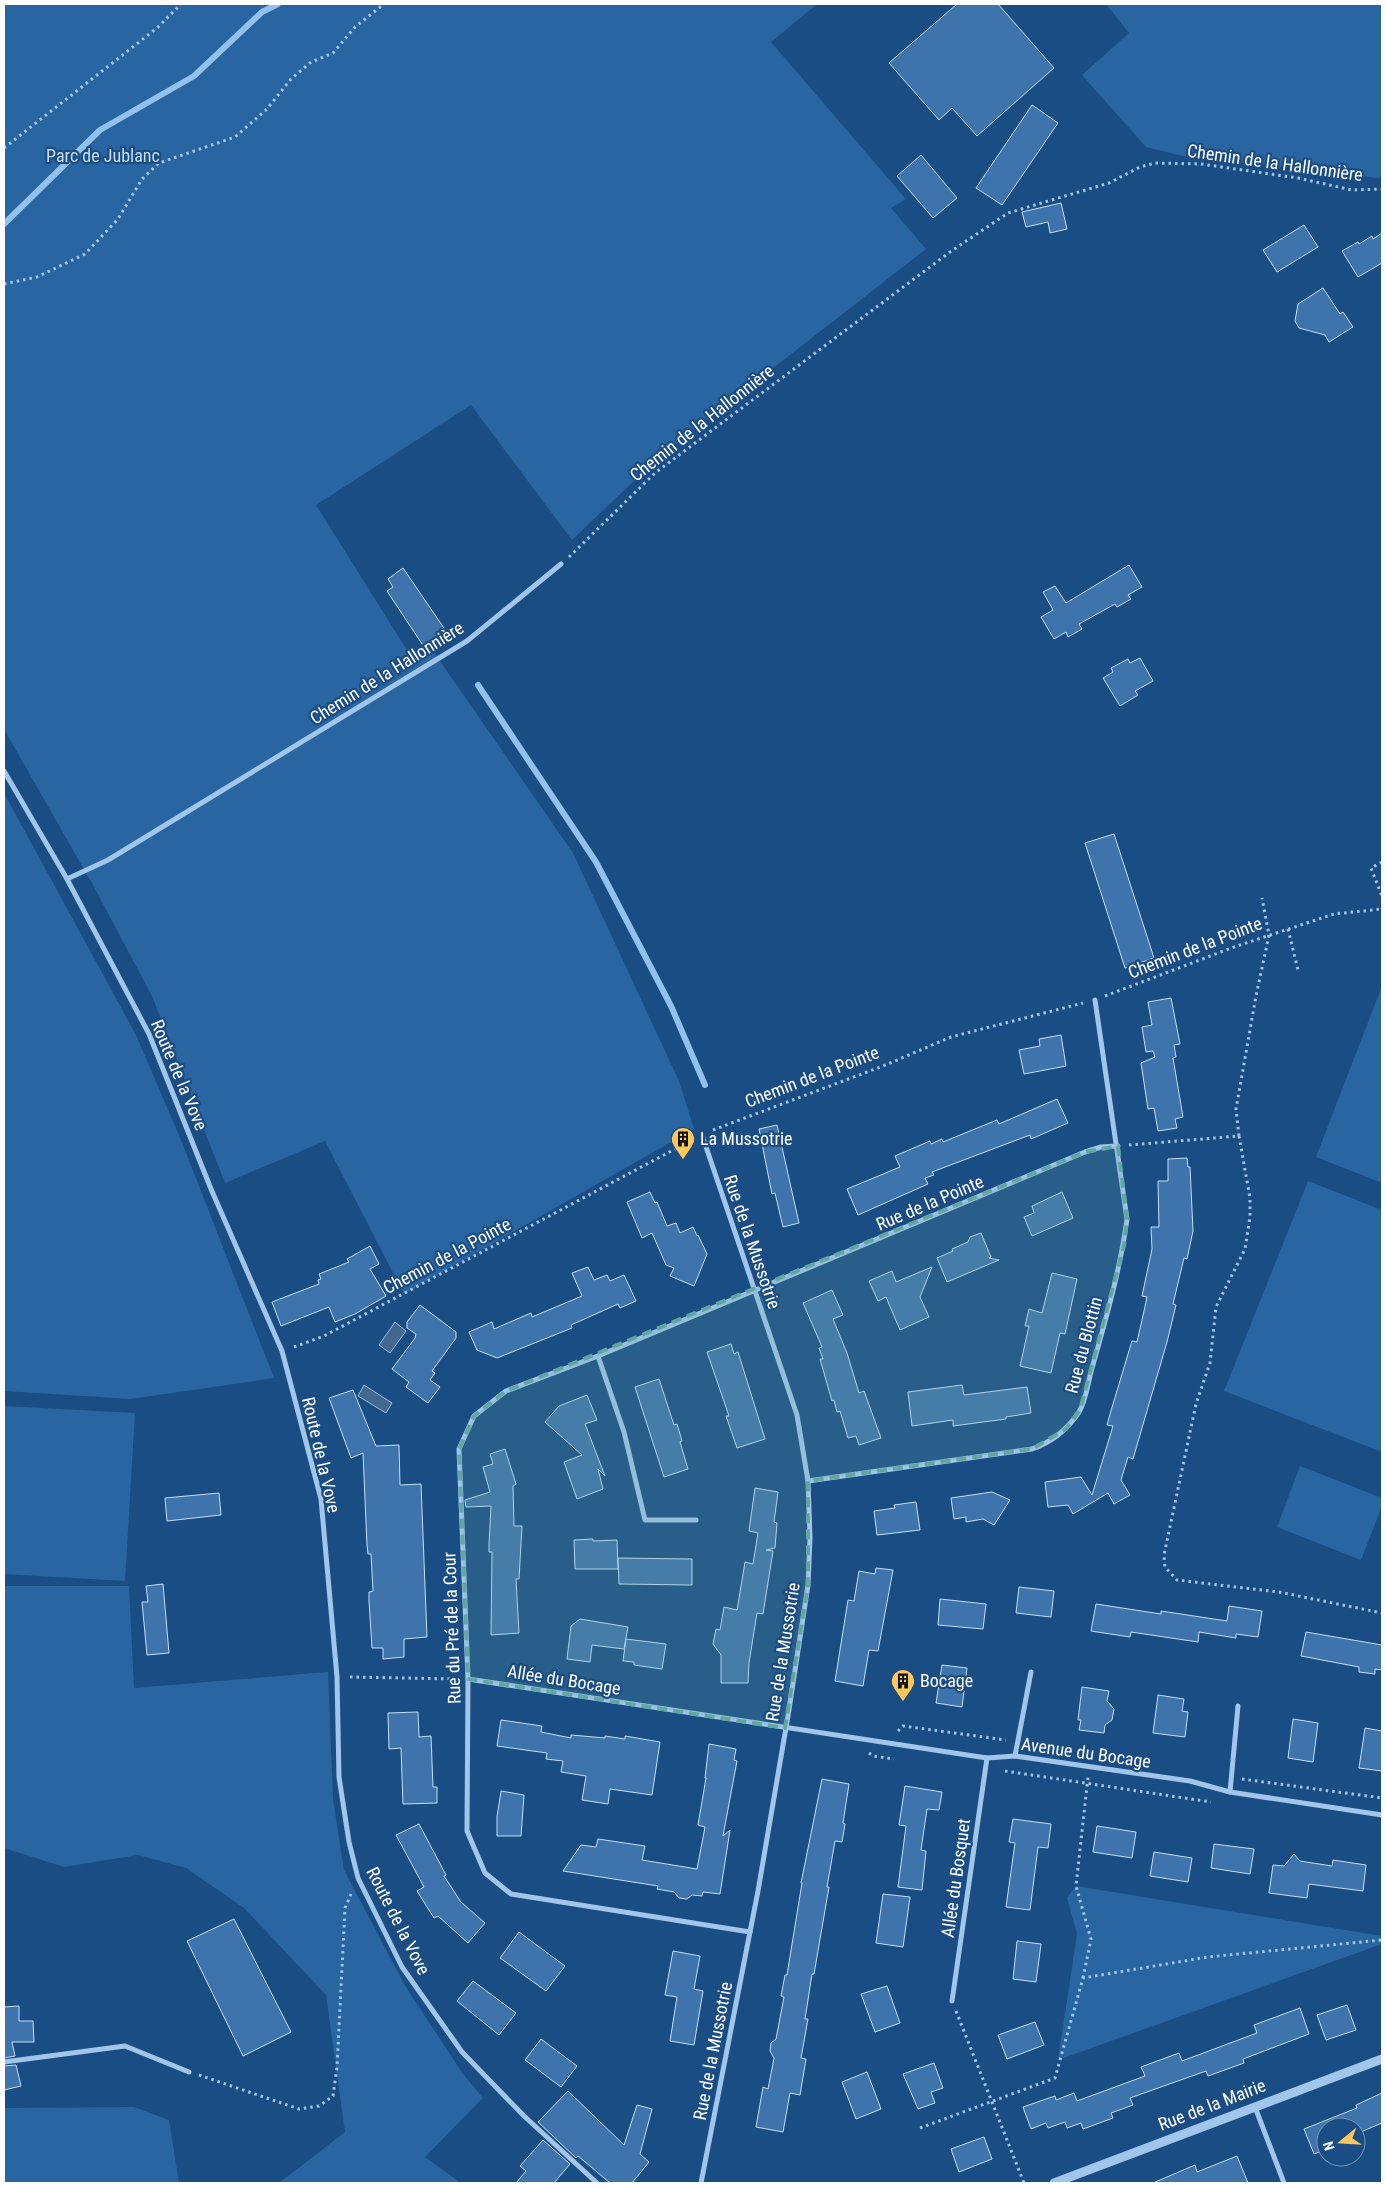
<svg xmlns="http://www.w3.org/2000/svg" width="1386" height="2187" viewBox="0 0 1386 2187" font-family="'Roboto Condensed',sans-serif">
	<rect width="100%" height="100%" fill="#1a4d84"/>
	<!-- green -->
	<g fill="#2965a1">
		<polygon points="4,4 817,4 771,42 906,199 891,208 926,249 659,457 572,540 471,405 316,505 412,658 433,651 573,853 679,1081 694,1129 404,1294 325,1141 225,1183 152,996 94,887 4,729"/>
		<polygon points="1106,4 1382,4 1382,177 1378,178 1183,156 1146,147 1082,75 1129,33"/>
		<polygon points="4,793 136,1035 181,1140 274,1378 130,1399 4,1391"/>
		<polygon points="1382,986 1382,1183 1316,1157"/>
		<polygon points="1308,1181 1382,1210 1382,1452 1224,1391"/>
		<polygon points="4,1406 135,1413 125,1581 4,1574"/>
		<polygon points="1300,1466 1382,1498 1382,1506 1361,1560 1277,1527"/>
		<polygon points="4,1586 129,1586 134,1688 328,1672 333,1799 344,1870 404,1984 463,2074 483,2098 425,2157 461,2183 279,2183 345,2132 326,1995 244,1908 186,1868 138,1855 64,1867 4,1848"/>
		<polygon points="1076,1886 1382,1936 1382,1944 1058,2060 1077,1934 1067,1898"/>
		<polygon points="134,2107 169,2120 179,2183 4,2183 4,2108"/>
	</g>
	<!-- water -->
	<g fill="#426890" stroke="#92c1ee">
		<polygon points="395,1322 406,1331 390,1353 379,1345"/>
		<polygon points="364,1385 392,1403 386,1413 358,1396"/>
	</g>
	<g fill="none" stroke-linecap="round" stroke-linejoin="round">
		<!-- stream -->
		<g stroke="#92c1ee" stroke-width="6">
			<polyline points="4,224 100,130 194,76 262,12 278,4"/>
			<polyline points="478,685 596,862 671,1006 705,1085"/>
		</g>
	</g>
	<!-- building -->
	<g fill="#3e74ab" stroke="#c4dff8">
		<polygon points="957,4 998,4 1054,68 977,136 952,108 939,120 889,63"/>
		<polygon points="1032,105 1058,123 1002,205 976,188"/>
		<polygon points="921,155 957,198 933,218 897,176"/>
		<polygon points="1061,203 1067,229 1050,233 1048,222 1026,227 1022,212"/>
		<polygon points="1304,225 1318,247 1277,272 1263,250"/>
		<polygon points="1382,233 1382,263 1358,277 1342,251 1358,242 1359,244 1372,236 1373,239"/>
		<polygon points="1323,288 1340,314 1343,312 1353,327 1329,342 1325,335 1299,328 1295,321 1298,304"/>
		<polygon points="1129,565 1142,587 1128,595 1131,599 1117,607 1115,604 1079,624 1082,629 1068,637 1066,632 1054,639 1041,617 1053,610 1043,592 1055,586 1066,603"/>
		<polygon points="403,568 448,634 426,650 387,591 393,587 388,579"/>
		<polygon points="1140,658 1153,681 1135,691 1138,695 1120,706 1103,678 1113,672 1111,668 1128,659 1130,663"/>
		<polygon points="1114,834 1154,958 1125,968 1085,843"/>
		<polygon points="1171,998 1180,1044 1174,1045 1176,1057 1173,1058 1183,1117 1175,1119 1177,1128 1158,1131 1154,1108 1148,1109 1141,1063 1155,1057 1153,1051 1146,1052 1142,1027 1152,1025 1148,1002"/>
		<polygon points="1061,1035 1066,1066 1024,1074 1019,1050 1040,1046 1039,1039"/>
		<polygon points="1057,1099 1068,1123 1031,1139 1030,1135 932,1172 934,1175 925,1178 928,1184 858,1215 847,1189 900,1167 895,1156 930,1141 931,1144 942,1139 943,1142 997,1120 999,1124"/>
		<polygon points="777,1125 799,1223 783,1227 775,1193 772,1194 759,1129"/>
		<polygon points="1187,1158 1188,1167 1190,1167 1193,1231 1187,1259 1184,1258 1173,1304 1176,1305 1167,1342 1133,1459 1128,1457 1121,1480 1130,1495 1114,1504 1108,1493 1073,1514 1068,1505 1048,1507 1045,1482 1081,1477 1092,1495 1113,1426 1107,1425 1110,1414 1132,1341 1137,1342 1144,1311 1147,1297 1142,1296 1152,1249 1151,1227 1159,1227 1158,1181 1168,1181 1168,1159"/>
		<polygon points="650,1192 655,1203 657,1202 667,1226 676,1223 680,1233 693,1227 697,1236 698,1235 707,1254 694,1286 670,1276 674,1268 666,1265 652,1233 642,1238 627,1202"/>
		<polygon points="1062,1192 1073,1218 1032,1236 1024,1217 1034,1213 1032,1206"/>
		<polygon points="981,1233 991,1257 989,1258 999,1260 947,1282 937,1258 953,1251 952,1249 968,1242 970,1237"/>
		<polygon points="370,1246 379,1264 370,1269 386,1296 355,1314 335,1322 329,1307 281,1326 272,1302 319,1284 318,1280 321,1279 319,1274 349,1262 347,1259"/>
		<polygon points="588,1267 594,1280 607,1275 610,1281 624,1275 636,1301 620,1308 618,1304 571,1325 572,1328 497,1358 477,1350 469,1332 492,1322 494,1329 531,1313 532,1317 582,1296 572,1273"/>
		<polygon points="932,1267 920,1297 929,1317 900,1330 886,1297 878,1301 869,1281 892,1271 896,1282"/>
		<polygon points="1052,1273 1077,1279 1065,1334 1060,1333 1051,1373 1020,1366 1029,1326 1025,1326 1029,1309 1042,1313"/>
		<polygon points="832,1290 843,1315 833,1319 847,1353 859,1393 864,1391 881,1438 859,1445 856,1436 848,1438 840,1411 837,1412 834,1400 832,1401 820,1359 823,1359 819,1348 822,1347 803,1303"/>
		<polygon points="420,1305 456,1332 456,1338 432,1371 435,1373 430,1380 440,1387 428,1403 406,1387 409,1382 392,1369 415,1338 416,1334 407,1328 407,1322"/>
		<polygon points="731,1344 734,1354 738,1352 765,1439 737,1448 726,1416 729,1416 707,1352"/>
		<polygon points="659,1379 674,1425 677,1424 682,1441 680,1442 688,1469 664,1477 635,1387"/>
		<polygon points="962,1385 964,1395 1027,1387 1031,1413 1006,1417 1006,1419 953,1426 953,1420 912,1426 908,1392"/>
		<polygon points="353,1390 376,1446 399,1445 400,1485 421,1484 427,1637 404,1639 404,1657 383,1659 383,1648 372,1648 369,1601 369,1592 373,1591 371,1554 368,1554 367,1545 363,1453 351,1458 329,1398"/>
		<polygon points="587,1395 597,1420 585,1424 605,1476 598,1469 603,1489 577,1499 564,1462 582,1455 545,1422 559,1406"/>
		<polygon points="505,1449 516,1484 513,1486 514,1526 522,1526 519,1579 516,1579 519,1633 491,1635 492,1552 489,1552 489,1544 491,1506 466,1507 465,1500 490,1492 483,1467 493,1464 490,1454"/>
		<polygon points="755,1488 778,1492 774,1522 777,1523 775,1548 766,1550 773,1551 763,1614 757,1613 749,1663 748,1683 721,1683 721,1655 713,1644 716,1629 720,1630 724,1607 737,1610 745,1562 753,1564 758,1533 749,1531"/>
		<polygon points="992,1492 1010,1500 994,1525 983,1519 966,1522 966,1517 954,1519 951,1498"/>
		<polygon points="219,1493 221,1515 167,1521 165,1498"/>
		<polygon points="916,1502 920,1530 877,1535 874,1511 895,1508 894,1505"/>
		<polygon points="593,1539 593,1541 617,1540 618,1569 575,1569 574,1540"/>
		<polygon points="618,1558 692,1559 692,1585 619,1584"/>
		<polygon points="876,1568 893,1570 878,1651 869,1650 863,1686 835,1681 848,1600 854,1601 859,1571 875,1574"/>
		<polygon points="163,1584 169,1653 147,1655 142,1602 148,1602 146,1586"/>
		<polygon points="1019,1587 1054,1591 1051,1617 1016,1613"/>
		<polygon points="940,1599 986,1604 983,1629 938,1625"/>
		<polygon points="1096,1604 1161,1614 1161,1611 1227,1621 1229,1606 1262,1611 1258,1637 1236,1634 1236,1638 1199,1632 1198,1642 1131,1632 1130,1637 1091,1631"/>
		<polygon points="580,1619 628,1627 624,1649 592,1645 590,1662 567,1659 571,1626"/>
		<polygon points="1306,1632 1382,1645 1382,1670 1375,1669 1375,1674 1359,1672 1359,1667 1301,1656"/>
		<polygon points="626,1639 666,1644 662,1669 634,1665 634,1662 623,1661"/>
		<polygon points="942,1665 967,1668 962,1707 936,1703"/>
		<polygon points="1082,1687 1109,1691 1107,1701 1114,1709 1112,1720 1105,1725 1104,1733 1079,1730 1081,1720 1078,1720"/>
		<polygon points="1158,1695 1184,1699 1182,1711 1188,1712 1185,1737 1153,1733"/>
		<polygon points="418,1712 419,1737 431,1736 433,1787 437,1787 437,1803 403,1804 401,1748 389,1749 388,1713"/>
		<polygon points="1293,1719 1318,1723 1313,1762 1288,1758"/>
		<polygon points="501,1720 542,1726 541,1732 571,1738 571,1735 605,1738 605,1736 625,1739 625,1736 660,1742 652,1795 610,1789 608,1804 582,1800 586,1776 561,1772 563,1761 546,1759 547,1753 497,1746"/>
		<polygon points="1365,1728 1382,1731 1382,1771 1359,1768"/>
		<polygon points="709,1744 736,1749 734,1760 737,1761 723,1836 730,1830 720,1894 703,1892 702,1896 692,1895 687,1899 679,1898 674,1892 657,1889 658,1886 563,1871 581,1845 596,1847 598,1839 645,1846 642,1860 697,1869 705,1827 698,1825 706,1778 705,1778"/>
		<polygon points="822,1779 849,1784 843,1823 845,1824 842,1842 835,1841 827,1887 829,1887 814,1974 812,1974 805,2019 808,2019 801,2058 806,2059 800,2095 790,2093 783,2132 756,2127 763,2087 768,2089 774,2058 770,2051 771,2043 776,2039 784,1997 781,1996 785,1975 787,1975 802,1883 801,1883"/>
		<polygon points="905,1786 942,1792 939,1810 927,1809 921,1850 926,1851 922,1890 898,1887 906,1826 899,1825"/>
		<polygon points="501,1791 524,1795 521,1836 497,1836 497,1817"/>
		<polygon points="1013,1819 1051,1824 1048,1848 1038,1847 1030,1910 1006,1907 1015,1843 1009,1842"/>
		<polygon points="419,1824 446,1875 444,1876 461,1902 485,1923 468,1943 438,1916 434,1918 417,1891 424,1887 396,1835"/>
		<polygon points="1097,1826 1136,1832 1132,1858 1093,1852"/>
		<polygon points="1214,1844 1254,1849 1250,1874 1211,1868"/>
		<polygon points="1154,1852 1192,1858 1188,1882 1150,1876"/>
		<polygon points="1294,1854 1300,1861 1332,1866 1333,1860 1366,1865 1363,1891 1309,1884 1307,1898 1269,1893 1273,1865 1284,1866"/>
		<polygon points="883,1894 910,1897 903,1947 876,1943"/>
		<polygon points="234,1919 291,2032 243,2056 187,1941"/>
		<polygon points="519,1932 565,1966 546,1991 500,1958"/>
		<polygon points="1017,1941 1041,1944 1036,1982 1013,1979"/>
		<polygon points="673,1951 700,1956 694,1989 703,1991 694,2045 670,2041 677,1997 665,1995"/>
		<polygon points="473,1981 516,2013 499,2035 457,2001"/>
		<polygon points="887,1986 900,2023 875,2032 861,1994"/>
		<polygon points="1347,2005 1356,2030 1326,2040 1317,2015"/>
		<polygon points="19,2006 19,2021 33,2021 34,2042 12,2042 15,2056 4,2058 4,2007"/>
		<polygon points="1300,2008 1309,2034 1243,2059 1244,2063 1208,2076 1206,2071 1130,2098 1133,2105 1111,2113 1113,2118 1083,2129 1081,2123 1067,2128 1065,2122 1048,2128 1046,2123 1031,2129 1023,2107 1055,2096 1056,2100 1074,2093 1077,2101 1145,2076 1141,2067 1179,2053 1182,2061 1257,2033 1254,2025"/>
		<polygon points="1035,2022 1044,2045 1007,2059 998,2035"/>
		<polygon points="541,2039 577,2066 561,2087 525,2060"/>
		<polygon points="934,2063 943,2088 931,2092 935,2103 918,2109 903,2074"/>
		<polygon points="16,2065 21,2086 4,2090 4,2066"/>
		<polygon points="867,2072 881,2109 856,2119 842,2082"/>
		<polygon points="568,2091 624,2145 637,2105 652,2109 640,2154 649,2162 632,2183 610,2183 578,2156 576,2158 538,2122"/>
		<polygon points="1382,2093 1382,2123 1356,2134 1356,2127 1326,2127 1326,2149 1314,2154 1304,2129 1357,2108 1356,2105"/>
		<polygon points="984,2137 992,2159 959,2172 951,2149"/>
		<polygon points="543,2140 570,2164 554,2183 516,2183 526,2171 520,2166"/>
		<polygon points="1237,2156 1248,2183 1153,2183 1195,2165 1197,2172"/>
	</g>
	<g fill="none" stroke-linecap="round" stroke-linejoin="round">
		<!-- path -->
		<g stroke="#a0c6eb" stroke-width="3" stroke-dasharray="2.5 4" stroke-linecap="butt">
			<polyline points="4,148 157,28 181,4"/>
			<polyline points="4,284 37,277 85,254 118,219 142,179 159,163 235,137 267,109 291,79 311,62 333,53 355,27 384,4"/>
			<polyline points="569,557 655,473 950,252 1008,213 1109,183 1140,167 1155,163 1201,164 1298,178 1352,190 1382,189"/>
			<polyline points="1382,862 1371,868 1382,896"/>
			<polyline points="1288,929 1298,970"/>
			<polyline points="1105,996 1234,947 1334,914 1382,909"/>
			<polyline points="713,1130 883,1066 951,1037 1083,1003"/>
			<polyline points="1239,1136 1250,1198 1250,1217 1245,1249 1216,1307 1210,1363 1196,1404 1164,1555 1165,1567 1177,1580 1279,1592 1382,1613"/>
			<polyline points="1129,1145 1239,1136 1236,1109 1256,996 1269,935 1262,898"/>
			<polyline points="294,1347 324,1336 692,1140"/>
			<polyline points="350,1677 456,1679"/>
			<polyline points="898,1731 903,1726 1006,1740"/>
			<polyline points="869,1753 873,1756 894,1759"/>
			<polyline points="1005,1771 1211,1802"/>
			<polyline points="1242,1779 1382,1798"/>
			<polyline points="1083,1978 1091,1939 1076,1886 1088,1777"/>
			<polyline points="956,2011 1024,2183"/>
			<polyline points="199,2075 299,2109 319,2106 333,2096 337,2067 345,1908 351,1894"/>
			<polyline points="920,2128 1055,2078 1083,1978 1208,1957 1382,1940"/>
		</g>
		<!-- minor -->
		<g stroke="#a0c6eb" stroke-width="5">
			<polyline points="4,771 67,879 149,1034 211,1189 282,1351 321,1499 337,1677 339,1777 349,1842 358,1878 402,1967 462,2052 524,2116 597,2183"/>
			<polyline points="67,879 108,860 467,641 561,564"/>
			<polyline points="598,1356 624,1432 645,1520 696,1520"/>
			<path d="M808,1481L1032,1449C1052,1442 1067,1430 1079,1412C1086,1401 1088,1382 1092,1368C1106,1319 1120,1270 1127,1219L1095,1000"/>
			<polyline points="468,1679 987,1758 1015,1756 1190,1781 1230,1792 1382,1815"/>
			<polyline points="1015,1756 1031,1672"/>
			<polyline points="1230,1792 1238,1706"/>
			<polyline points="750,1932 511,1894 485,1873 467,1831 468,1679 459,1449 474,1416 506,1391 598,1356 1085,1152 1101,1147 1118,1146"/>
			<polyline points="952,2001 987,1758"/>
			<polyline points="4,2062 125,2046 189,2072"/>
			<polyline points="1255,2107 1284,2183"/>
			<polyline points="701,2183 758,1891 788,1716 808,1585 810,1538 808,1481 797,1415 702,1135"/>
		</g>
		<!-- tertiary -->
		<polyline stroke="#a0c6eb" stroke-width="9" points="1054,2183 1382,2059"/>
	</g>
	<!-- marked area -->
	<path fill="#63a6a1" fill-opacity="0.2" stroke="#63a6a1" stroke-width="4" stroke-dasharray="10 6" stroke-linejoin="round" d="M1118,1146L1127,1219L1124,1246L1080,1410L1066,1429L1032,1449L808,1481V1585L785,1728L468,1679L459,1449L474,1416L506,1391L1085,1152Z"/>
	<!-- icons -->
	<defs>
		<g id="building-pin" transform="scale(1.25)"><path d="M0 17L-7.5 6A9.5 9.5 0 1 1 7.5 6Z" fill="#fec75b" stroke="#1a4d84"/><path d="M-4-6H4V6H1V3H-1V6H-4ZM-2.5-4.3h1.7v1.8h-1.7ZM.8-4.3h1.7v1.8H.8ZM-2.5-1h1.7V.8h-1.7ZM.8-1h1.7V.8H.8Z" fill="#111"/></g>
	</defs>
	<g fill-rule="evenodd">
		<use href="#building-pin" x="683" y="1139"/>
		<use href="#building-pin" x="903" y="1681"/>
	</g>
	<g text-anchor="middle" stroke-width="4.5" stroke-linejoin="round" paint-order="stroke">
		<!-- park labels -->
		<g font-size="18" fill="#c4dff8" stroke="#1a4d84">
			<text x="103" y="162">Parc de Jublanc</text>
		</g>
		<!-- street labels -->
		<g font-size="18" fill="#fff" stroke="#1a4d84">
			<text transform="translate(1275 163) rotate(8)" y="6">Chemin de la Hallonnière</text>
			<text transform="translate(702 423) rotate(-38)" y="6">Chemin de la Hallonnière</text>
			<text transform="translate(387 673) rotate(-32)" y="6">Chemin de la Hallonnière</text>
			<text transform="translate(1195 948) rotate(-21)" y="6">Chemin de la Pointe</text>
			<text transform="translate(179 1075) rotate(67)" y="6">Route de la Vove</text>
			<text transform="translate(812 1077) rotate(-21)" y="6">Chemin de la Pointe</text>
			<text transform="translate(930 1203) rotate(-23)" y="6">Rue de la Pointe</text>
			<text transform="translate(752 1242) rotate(71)" y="6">Rue de la Mussotrie</text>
			<text transform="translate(447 1256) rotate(-28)" y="6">Chemin de la Pointe</text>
			<text transform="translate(1084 1345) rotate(-75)" y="6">Rue du Blottin</text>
			<text transform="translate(321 1455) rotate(77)" y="6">Route de la Vove</text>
			<text transform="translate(452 1628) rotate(-92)" y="6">Rue du Pré de la Cour</text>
			<text transform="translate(783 1652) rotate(-81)" y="6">Rue de la Mussotrie</text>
			<text transform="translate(564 1680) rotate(9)" y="6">Allée du Bocage</text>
			<text transform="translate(1086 1753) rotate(8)" y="6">Avenue du Bocage</text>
			<text transform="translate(956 1878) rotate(-82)" y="6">Allée du Bosquet</text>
			<text transform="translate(398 1921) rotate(63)" y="6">Route de la Vove</text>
			<text transform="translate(713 2051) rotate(-79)" y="6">Rue de la Mussotrie</text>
			<text transform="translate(1212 2105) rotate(-21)" y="6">Rue de la Mairie</text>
		</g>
		<!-- poi labels -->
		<g font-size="18" fill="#fff" stroke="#1a4d84" text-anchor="start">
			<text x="700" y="1145">La Mussotrie</text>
			<text x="920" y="1687">Bocage</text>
		</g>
	</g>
	<!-- border -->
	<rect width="1386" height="2187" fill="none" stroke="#ffffff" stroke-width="10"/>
	<!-- north arrow -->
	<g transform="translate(1341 2142) rotate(252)"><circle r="24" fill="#1a4d84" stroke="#7694b5"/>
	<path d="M0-4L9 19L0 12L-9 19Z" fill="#fec75b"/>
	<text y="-8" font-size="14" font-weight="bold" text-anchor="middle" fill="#ffffff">N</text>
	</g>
</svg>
